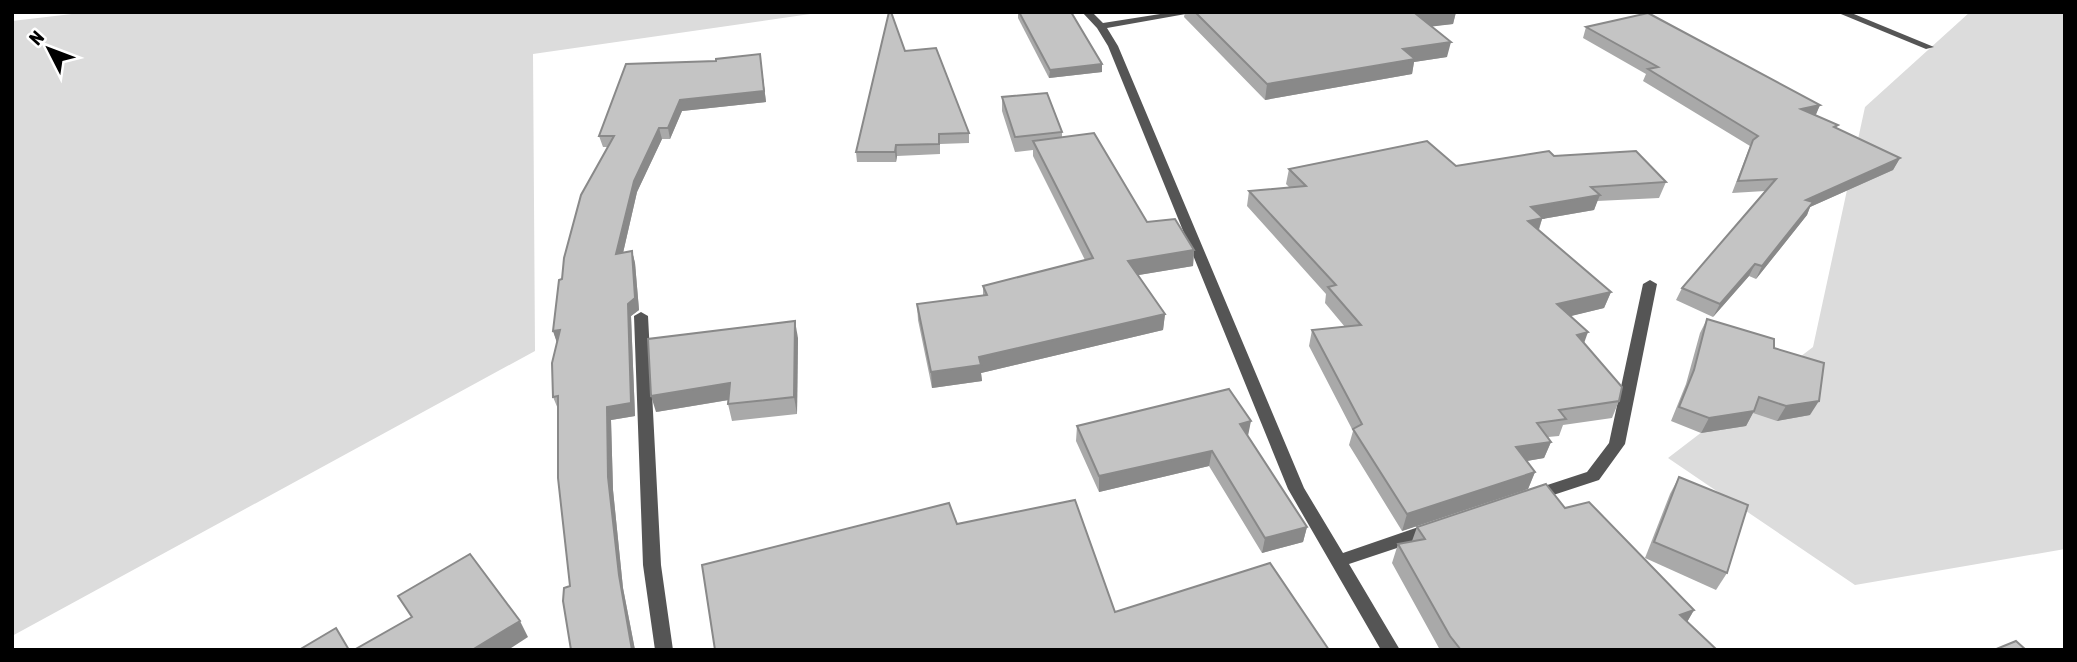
<svg xmlns="http://www.w3.org/2000/svg" width="2077" height="662" viewBox="0 0 2077 662" font-family="'Asap Condensed',sans-serif">
	<rect width="100%" height="100%" fill="#fff"/>
	<!-- green -->
	<g fill="#dcdcdc">
		<polygon points="89,12 824,12 533,54 535,351 12,636 12,21"/>
		<polygon points="1970,12 2065,12 2065,549 1855,585 1668,458 1813,347 1865,107"/>
	</g>
	<g fill="none" stroke-linecap="round" stroke-linejoin="round">
		<!-- minor -->
		<g fill="#555" fill-rule="evenodd">
			<polygon points="1082,12 1092,12 1103,23 1173,12 1197,12 1107,28 1118,46 1304,488 1343,553 1433,522 1439,524 1441,529 1439,534 1349,564 1400,650 1381,650 1288,489 1108,46 1097,28"/>
			<polygon points="1836,12 1849,12 1934,47 1926,49"/>
			<polygon points="1650,280 1657,284 1625,444 1599,480 1535,501 1529,499 1527,495 1529,491 1587,472 1609,443 1643,284"/>
			<polygon points="641,312 648,316 661,565 673,650 655,650 643,565 634,316"/>
		</g>
	</g>
	<!-- wall -->
	<g fill="#a9a9a9">
		<polygon points="1018,12 1071,12 1102,64 1102,72 1049,78 1018,18"/>
		<polygon points="1185,12 1456,12 1453,24 1431,26 1447,57 1414,62 1412,74 1265,100 1184,17"/>
		<polygon points="1586,27 1820,105 1815,115 1836,128 1900,158 1893,170 1810,207 1807,215 1756,279 1749,276 1713,317 1676,300 1682,288 1765,191 1732,193 1750,146 1643,81 1646,74 1583,38"/>
		<polygon points="905,51 969,133 969,143 940,144 940,154 897,156 896,162 857,162 856,152"/>
		<polygon points="760,54 766,102 682,111 670,139 662,139 637,192 623,253 632,251 635,263 639,310 631,316 635,416 611,420 613,490 623,588 635,650 571,650 570,586 558,409 553,397 557,342 553,331 562,279 607,147 603,147 599,136 716,61"/>
		<polygon points="1002,97 1062,132 1062,137 1147,222 1194,250 1193,266 1138,275 1165,314 1163,330 981,373 982,381 932,388 918,320 917,304 983,295 983,286 1085,260 1033,156 1033,150 1015,152 1002,111"/>
		<polygon points="1554,156 1666,182 1659,198 1597,201 1594,210 1542,219 1539,230 1611,292 1604,308 1570,316 1584,343 1619,401 1612,418 1563,425 1559,436 1548,437 1551,442 1544,458 1526,461 1535,472 1528,489 1402,531 1349,445 1353,431 1309,346 1312,330 1345,327 1325,303 1326,294 1247,206 1249,191 1290,188 1286,184 1289,169 1456,166"/>
		<polygon points="1707,319 1774,348 1810,415 1777,421 1753,413 1746,426 1701,433 1671,421 1686,384 1700,333"/>
		<polygon points="798,338 797,414 732,421 728,404 729,400 656,412"/>
		<polygon points="1077,426 1248,436 1307,527 1303,542 1262,553 1209,466 1099,492 1076,441"/>
		<polygon points="1679,477 1727,573 1716,590 1645,558 1670,494"/>
		<polygon points="1565,508 1694,610 1687,622 1717,650 1440,650 1392,563 1398,544 1412,541 1417,527"/>
	</g>
	<!-- shaded-wall -->
	<g fill="#898989">
		<polygon points="1431,12 1456,12 1453,24 1412,29 1416,14"/>
		<polygon points="1451,42 1447,57 1414,62 1412,74 1265,100 1267,84 1403,49"/>
		<polygon points="760,54 766,102 682,111 670,139 668,128 680,100"/>
		<polygon points="1102,64 1102,72 1049,78 1050,70"/>
		<polygon points="1820,105 1815,117 1801,109"/>
		<polygon points="659,128 662,139 637,192 620,266 616,254 634,181"/>
		<polygon points="896,145 897,156 896,162 895,152"/>
		<polygon points="1900,158 1893,170 1810,207 1807,215 1756,279 1762,266 1806,200"/>
		<polygon points="1600,195 1594,210 1542,219 1537,234 1522,236 1531,207"/>
		<polygon points="1194,250 1193,266 1127,277 1128,261"/>
		<polygon points="632,251 635,263 639,310 631,316 635,416 611,420 613,490 623,588 635,650 632,650 619,575 608,477 607,407 628,304"/>
		<polygon points="1755,264 1749,276 1713,317 1720,304"/>
		<polygon points="1611,292 1604,308 1551,321 1557,304"/>
		<polygon points="1165,314 1163,330 981,373 982,381 932,388 931,372 979,357"/>
		<polygon points="795,321 798,338 797,414 794,397"/>
		<polygon points="560,330 557,343 553,331"/>
		<polygon points="1588,332 1582,349 1577,335"/>
		<polygon points="730,383 734,399 656,412 651,396"/>
		<polygon points="1819,401 1810,415 1777,421 1786,406"/>
		<polygon points="1754,411 1746,426 1701,433 1709,418"/>
		<polygon points="1251,421 1248,436 1237,439 1240,424"/>
		<polygon points="1551,442 1544,458 1509,464 1516,447"/>
		<polygon points="1212,451 1209,466 1099,492 1099,476"/>
		<polygon points="1535,472 1528,489 1402,531 1407,514"/>
		<polygon points="1307,527 1303,542 1262,553 1265,538"/>
		<polygon points="1694,610 1683,629 1680,615"/>
		<polygon points="520,621 528,637 508,650 472,650"/>
	</g>
	<!-- building -->
	<g fill="#c4c4c4" stroke="#898989" stroke-width="2">
		<polygon points="889,12 891,12 905,51 936,48 969,133 939,134 939,144 896,145 895,152 856,152"/>
		<polygon points="1019,12 1071,12 1102,64 1050,70"/>
		<polygon points="1195,12 1431,12 1416,14 1451,42 1403,49 1415,59 1267,84"/>
		<polygon points="1648,13 1820,105 1801,109 1838,125 1834,127 1900,158 1806,200 1813,202 1762,266 1755,264 1720,304 1682,288 1776,179 1738,181 1753,140 1758,136 1648,69 1658,67 1586,27"/>
		<polygon points="760,54 764,91 680,100 668,128 659,128 634,181 616,254 632,251 635,298 628,304 631,403 607,407 608,477 619,575 632,650 571,650 563,601 564,588 570,586 558,478 558,396 553,397 552,363 560,330 553,331 559,280 562,279 564,258 581,195 614,136 599,136 626,64 716,61 716,59"/>
		<polygon points="1047,93 1062,132 1015,137 1002,97"/>
		<polygon points="1094,133 1147,222 1175,219 1194,250 1128,261 1165,314 979,357 981,365 931,372 917,304 987,295 983,286 1093,258 1033,141"/>
		<polygon points="1427,141 1456,166 1549,151 1554,156 1636,151 1666,182 1591,187 1600,195 1531,207 1543,218 1528,221 1611,292 1557,304 1588,332 1577,335 1622,387 1619,401 1559,410 1566,419 1537,423 1551,442 1516,447 1535,472 1407,514 1353,429 1362,424 1312,330 1361,325 1328,287 1336,285 1249,191 1306,186 1289,169"/>
		<polygon points="1707,319 1774,339 1774,348 1824,363 1819,401 1786,406 1759,397 1754,411 1709,418 1679,407 1694,370"/>
		<polygon points="795,321 794,397 728,404 730,383 651,396 648,339"/>
		<polygon points="1229,389 1251,421 1240,424 1307,527 1265,538 1212,451 1099,476 1077,426"/>
		<polygon points="1679,477 1748,505 1727,573 1654,542"/>
		<polygon points="1546,484 1565,508 1589,502 1694,610 1680,615 1717,650 1461,650 1450,636 1398,544 1425,539 1417,527"/>
		<polygon points="1075,500 1115,612 1270,563 1329,650 715,650 702,565 949,503 957,524"/>
		<polygon points="470,554 520,621 472,650 354,650 412,617 398,596"/>
		<polygon points="336,628 349,650 299,650"/>
		<polygon points="2016,641 2026,650 1994,650"/>
	</g>
	<!-- border -->
	<rect width="2077" height="662" fill="none" stroke="#000000" stroke-width="28"/>
	<!-- north arrow -->
	<g transform="translate(49 49) rotate(312)" stroke="#ffffff" stroke-width="5" paint-order="stroke">
	<path d="M0-5L12 26L0 18L-12 26Z" fill="#000000"/>
	<text y="-10" font-size="19" font-weight="bold" text-anchor="middle" fill="#000000">N</text>
	</g>
</svg>
